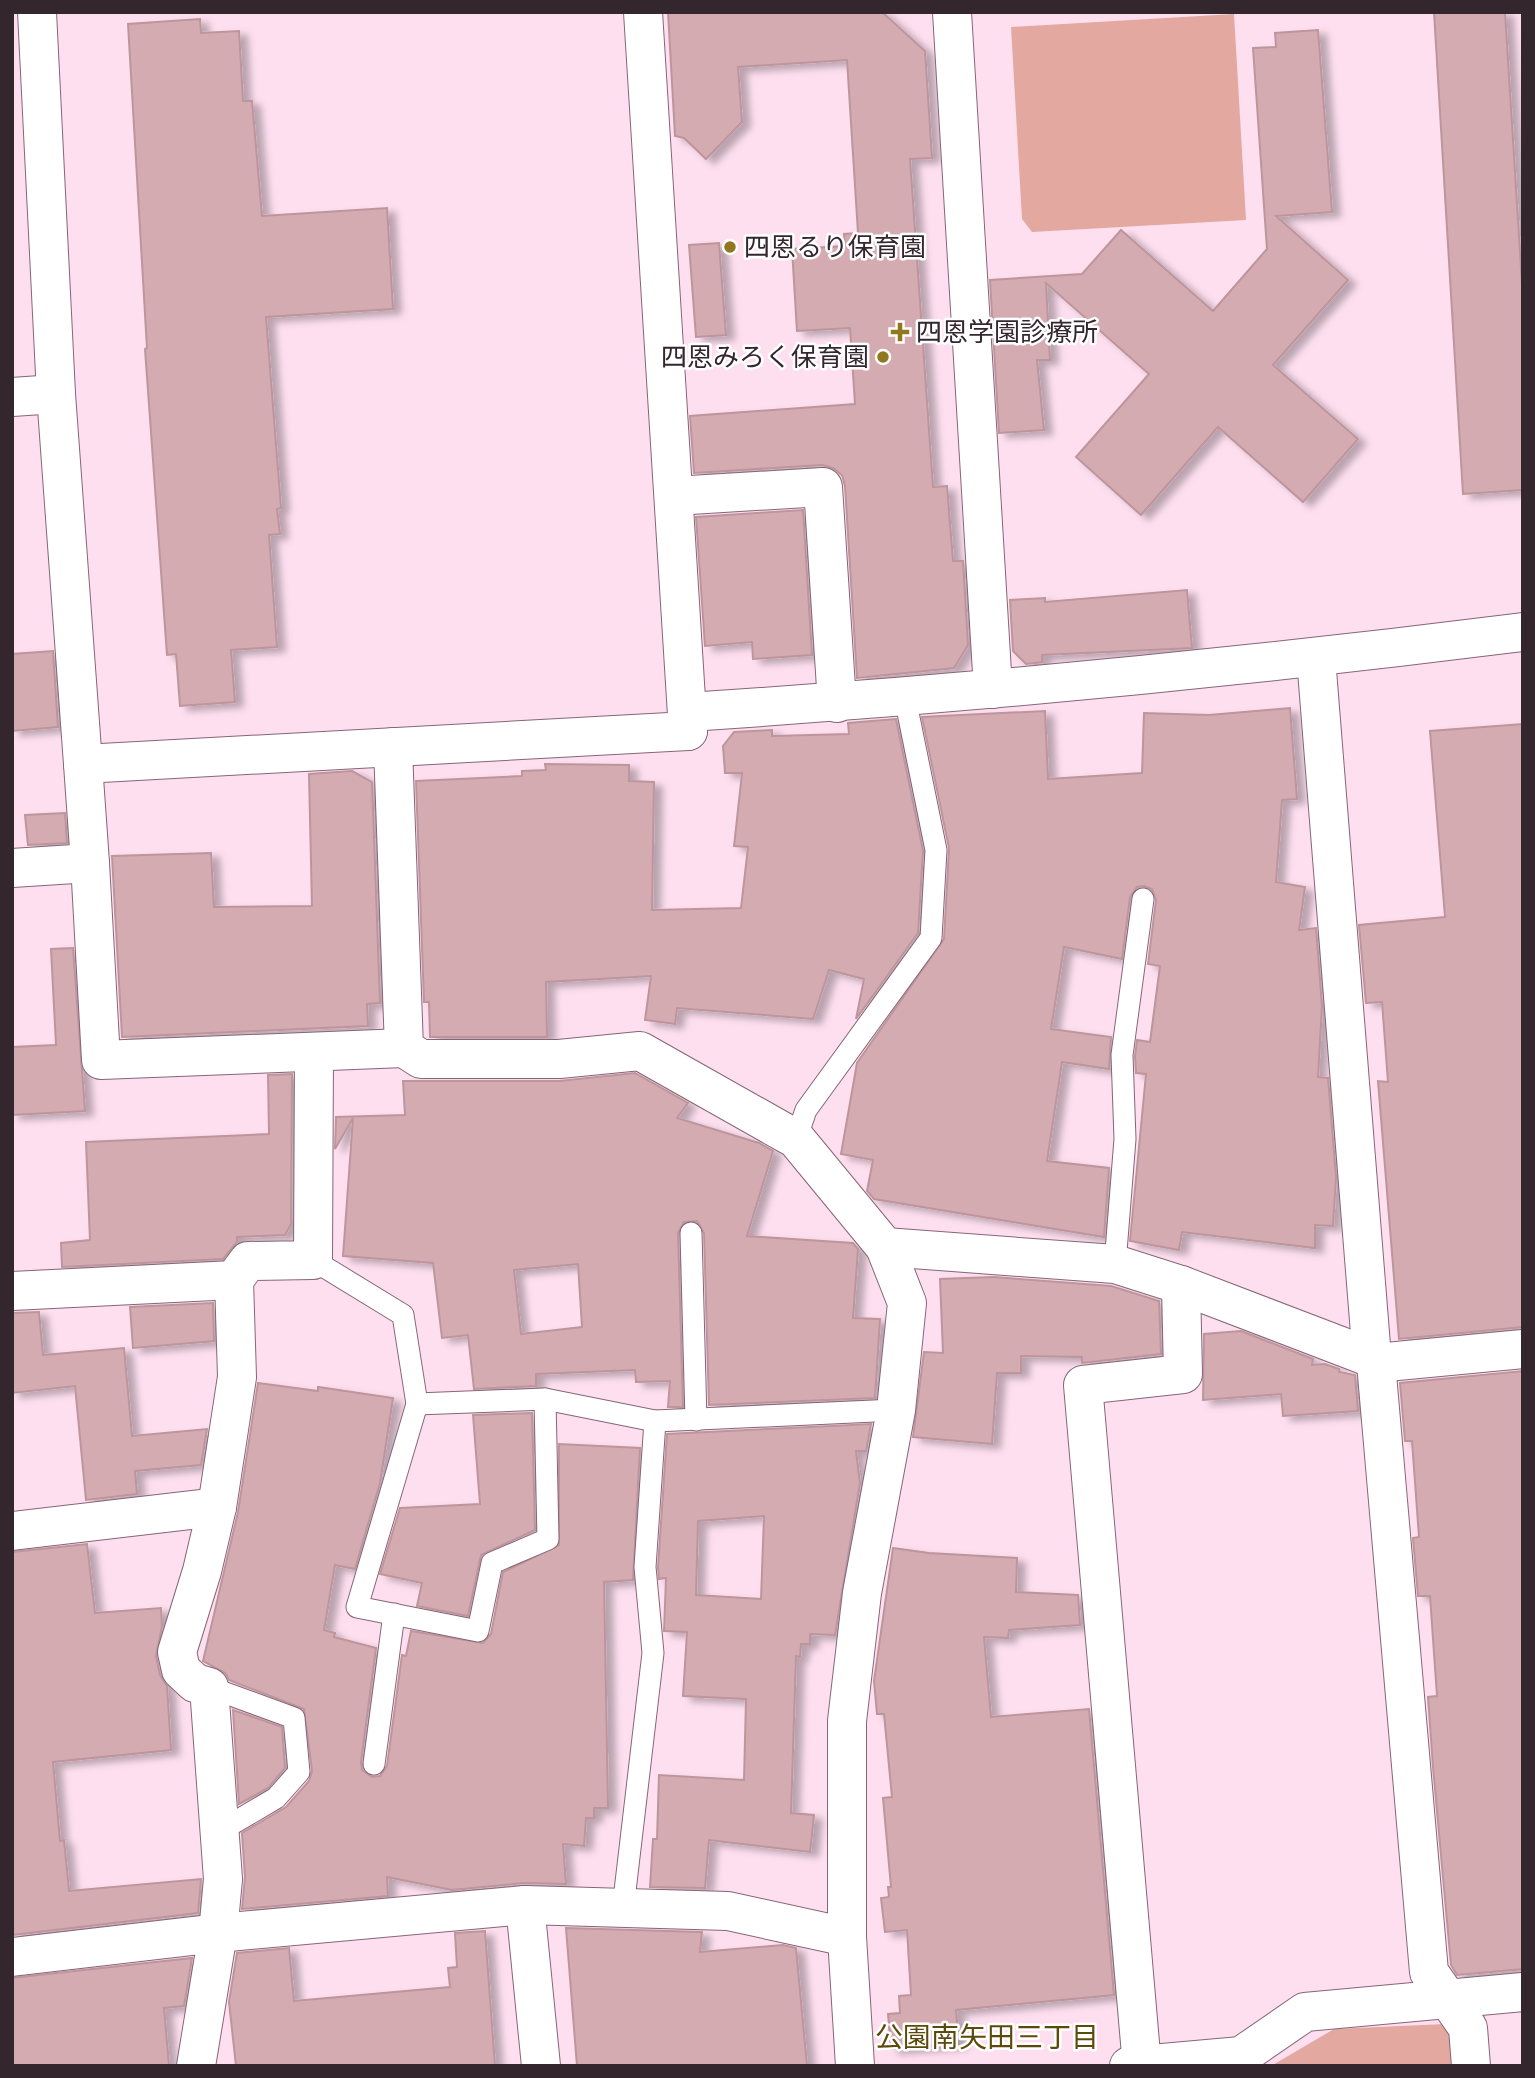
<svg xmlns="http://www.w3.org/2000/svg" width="1535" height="2078" viewBox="0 0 1535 2078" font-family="Signika,'Noto Sans JP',sans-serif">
	<defs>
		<filter id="shadow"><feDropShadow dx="8" dy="4.5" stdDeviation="3.5" flood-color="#0004"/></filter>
	</defs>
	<rect width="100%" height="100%" fill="#fedfef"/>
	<!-- green -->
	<g fill="#e3a9a1">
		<polygon points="1234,14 1246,220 1032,232 1022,219 1011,27"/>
		<polygon points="1445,2024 1456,2032 1459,2066 1271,2066 1334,2029"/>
	</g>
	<!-- building -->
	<g fill="#d5abb2" stroke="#bd959c" stroke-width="2" fill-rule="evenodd" filter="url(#shadow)">
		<polygon points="668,12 882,12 925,51 932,158 910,159 933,487 947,486 953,561 963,561 968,645 954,668 857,678 845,486 842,475 833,468 822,465 694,473 690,416 855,404 850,328 797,331 792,249 845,246 844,234 858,233 847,60 738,67 742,122 706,159 684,138 675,136"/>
		<polygon points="1434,12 1505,12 1523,300 1523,490 1463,494"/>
		<polygon points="200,19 201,33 239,31 243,101 252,101 262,216 387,208 393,309 266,317 281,508 277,509 280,534 269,535 277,647 231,650 235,702 180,706 176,654 167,655 145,349 147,348 128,24"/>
		<polygon points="1318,30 1332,212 1276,216 1348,280 1273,365 1358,439 1303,502 1218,427 1141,515 1076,457 1149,374 1046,283 1050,360 1037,360 1044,430 999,433 990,280 1082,274 1121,230 1213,311 1267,249 1253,48 1276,47 1275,33"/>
		<polygon points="719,243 726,335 696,337 689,245"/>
		<polygon points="803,510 812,655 753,659 752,642 705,646 696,517"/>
		<polygon points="1187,590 1192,648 1042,655 1042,662 1026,664 1013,651 1010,600 1045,598 1045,602"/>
		<polygon points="53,651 58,727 12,731 12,654"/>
		<polygon points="1290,708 1297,799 1282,800 1276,882 1305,887 1299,930 1316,928 1322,1006 1318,1077 1328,1078 1336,1177 1333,1226 1315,1225 1315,1248 1182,1232 1179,1250 1130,1241 1146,1074 1136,1073 1135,1056 1137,1040 1150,1042 1160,966 1148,964 1156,900 1152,889 1144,886 1137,887 1130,897 1122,959 1064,947 1051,1029 1111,1037 1109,1069 1062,1062 1047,1161 1109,1168 1104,1237 874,1199 867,1191 873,1160 841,1154 857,1063 944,939 949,848 922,717 1045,711 1048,779 1142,773 1144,713 1209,715"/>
		<polygon points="896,719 923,851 918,933 856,1019 864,979 829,970 813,1019 677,1008 675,1024 645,1020 651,976 546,982 547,1037 430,1037 429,1002 424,1002 416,781 522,776 522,771 546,770 545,764 629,765 629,781 654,782 652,910 741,908 748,847 734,846 742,773 725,773 723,746 734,732 772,730 772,736 849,734 848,723"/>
		<polygon points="1523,724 1523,1327 1399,1339 1378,1081 1388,1082 1382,1002 1366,1003 1359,925 1445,917 1430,731"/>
		<polygon points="352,771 372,782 380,1003 367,1004 368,1026 122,1037 112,856 211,853 214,907 312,906 309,774"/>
		<polygon points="65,813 67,843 28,845 25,815"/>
		<polygon points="73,948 85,1111 12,1115 12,1047 56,1045 51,949"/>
		<path d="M635,1073L688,1103L677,1118L759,1143L773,1151L747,1236L853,1243L858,1249L853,1318L880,1319L875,1398L709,1405L704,1233L697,1221L684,1222L678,1233L683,1407H668L670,1381L636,1382L635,1370L536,1374V1386L474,1389L468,1335L442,1338L433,1263L343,1256L353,1118L335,1149L336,1117L405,1115L403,1081H559ZM578,1264L582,1327L521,1334L514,1270Z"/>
		<polygon points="292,1074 291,1224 285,1235 237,1237 237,1242 223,1259 62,1267 61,1243 90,1240 86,1142 269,1134 268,1075"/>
		<polygon points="994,1277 1111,1286 1159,1301 1161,1354 1082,1363 1082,1357 1021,1356 1021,1373 997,1373 992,1444 913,1437 924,1352 943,1353 940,1279"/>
		<polygon points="213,1303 214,1341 133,1348 130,1307"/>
		<polygon points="39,1312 43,1355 124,1348 132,1436 207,1429 201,1465 135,1471 137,1494 86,1500 75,1386 12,1393 12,1313"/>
		<polygon points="1241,1331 1313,1359 1312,1365 1325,1364 1339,1369 1339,1372 1355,1375 1358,1411 1283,1416 1281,1394 1203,1400 1204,1334"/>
		<polygon points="1523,1371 1523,1969 1457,1975 1451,1965 1433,1767 1428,1697 1437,1696 1430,1596 1418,1596 1413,1538 1419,1537 1412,1441 1405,1441 1400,1383"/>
		<polygon points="258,1383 318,1391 318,1387 393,1398 380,1483 355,1569 335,1565 324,1630 335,1633 334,1637 376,1648 361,1762 362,1770 372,1777 380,1776 387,1766 402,1655 406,1656 411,1631 483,1643 491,1634 503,1572 559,1545 559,1444 640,1448 633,1580 604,1582 608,1808 594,1808 594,1818 586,1818 584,1846 563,1844 566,1884 523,1883 452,1890 387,1877 388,1896 242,1909 245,1877 242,1833 286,1807 309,1781 312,1771 304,1709 229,1680 225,1673 203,1661 238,1512"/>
		<polygon points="532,1413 535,1530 481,1555 468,1616 417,1606 422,1583 380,1574 400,1508 480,1504 473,1415"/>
		<path d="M871,1424L866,1451H856L860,1483L835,1635L810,1634V1644H801L800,1657L796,1656L791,1813L814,1815L810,1852L709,1840L705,1888L650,1887L653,1839H657L659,1775L744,1780L746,1699L683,1696L687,1632L664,1631L666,1578L659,1579L658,1567L667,1434ZM764,1516L761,1599L696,1595L698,1521Z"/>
		<polygon points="87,1544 95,1613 161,1608 162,1626 156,1656 160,1675 167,1686 171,1750 53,1762 60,1841 64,1840 69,1891 201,1879 198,1913 12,1935 12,1552"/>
		<polygon points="893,1548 929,1553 1017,1558 1016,1592 1078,1595 1080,1625 1009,1630 1008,1638 984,1637 991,1717 1089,1709 1114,1995 956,2010 959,2044 891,2049 888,2014 900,2013 899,1996 911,1995 907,1930 885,1932 881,1898 889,1897 888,1887 891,1887 883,1798 892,1797 884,1714 877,1714 874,1681"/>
		<polygon points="233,1710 282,1727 285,1768 268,1788 239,1804"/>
		<polygon points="566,1928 702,1932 700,1952 783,1945 796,1948 807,2066 577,2066"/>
		<polygon points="485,1931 495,2066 236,2066 229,2002 237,1953 289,1948 294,2001 450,1987 448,1968 457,1967 455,1933"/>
		<polygon points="192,1958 184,2006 164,2008 169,2066 12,2066 12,1978"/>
	</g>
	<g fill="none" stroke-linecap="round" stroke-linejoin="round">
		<!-- lane casing -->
		<g stroke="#866577" stroke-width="23">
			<g id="lane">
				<polyline points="796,1139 806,1110 931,938 936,850 905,698"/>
				<polyline points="691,1233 696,1420"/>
				<polyline points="313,1260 403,1315 417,1404 357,1607 478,1631 492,1563 548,1539 545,1399"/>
				<polyline points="1115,1264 1125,1139 1122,1055 1143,899"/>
				<polyline points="417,1404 545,1399 655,1421 896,1410"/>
				<polyline points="209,1687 294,1718 299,1772 276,1798 220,1831"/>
				<polyline points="374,1764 394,1614"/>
				<polyline points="623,1908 653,1653 645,1567 655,1421"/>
			</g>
		</g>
		<!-- street casing -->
		<g stroke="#866577" stroke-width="40">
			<g id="street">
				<polyline points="37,12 56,394 83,764"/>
				<polyline points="952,12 993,689"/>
				<polyline points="12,397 56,394"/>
				<polyline points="674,496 823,487 837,703"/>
				<polyline points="1316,658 1372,1358 1376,1363 1429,1972 1468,2028 1471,2066"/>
				<path d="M688,712C967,694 1245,667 1523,632"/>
				<polyline points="393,747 404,1048 421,1059 559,1059 640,1051 796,1139 885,1247 907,1303 896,1410 862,1593 847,1721 847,1937 855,2066"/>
				<polyline points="90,863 101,1060 404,1048"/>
				<polyline points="12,868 90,863 83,764 688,731"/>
				<polyline points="885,1247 1115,1264 1181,1285 1372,1358"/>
				<polyline points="12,1291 234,1280"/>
				<polyline points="1376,1363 1523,1349"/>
				<polyline points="12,1531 217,1507"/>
				<polyline points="525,1905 541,2066"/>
				<polyline points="12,1957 218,1933 525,1905 728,1911 847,1937"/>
				<polyline points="196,2066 218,1933 223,1879 209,1687 195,1683 181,1670 177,1652 202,1571 217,1507 237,1377 234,1280 248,1261 313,1260 314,1052"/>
				<polyline points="1142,2066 1083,1385 1183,1374 1181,1285"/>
			</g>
		</g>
		<!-- secondary casing -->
		<g stroke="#866577" stroke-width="40">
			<g id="secondary">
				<polyline points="643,12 688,731"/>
				<polyline points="1129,2066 1241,2056 1305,2012 1523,1992"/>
			</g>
		</g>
		<!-- lane -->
		<use href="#lane" stroke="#fff" stroke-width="21"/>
		<!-- street -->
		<use href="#street" stroke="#fff" stroke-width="38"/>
		<!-- secondary -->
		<use href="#secondary" stroke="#fff" stroke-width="38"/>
	</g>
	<!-- markers -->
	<g fill="#91771d" stroke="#fff" stroke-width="2.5">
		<circle cx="730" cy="247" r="7"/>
		<path d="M896.5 321.5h7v7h7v7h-7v7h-7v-7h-7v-7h7z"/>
		<circle cx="883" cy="357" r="7"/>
	</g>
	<g text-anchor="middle" stroke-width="5" stroke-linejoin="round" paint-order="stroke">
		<!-- poi labels -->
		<g font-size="26" fill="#34262d" stroke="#fff" text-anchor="start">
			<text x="744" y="256">四恩るり保育園</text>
			<text x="916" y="341">四恩学園診療所</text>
			<text x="869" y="366" text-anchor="end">四恩みろく保育園</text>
		</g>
		<!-- neighbourhood labels -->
		<g font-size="28" fill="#5c4a0b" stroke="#fff">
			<text x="987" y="2047">公園南矢田三丁目</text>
		</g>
	</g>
	<!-- border -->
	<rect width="1535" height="2078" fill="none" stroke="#34262d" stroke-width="28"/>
</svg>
